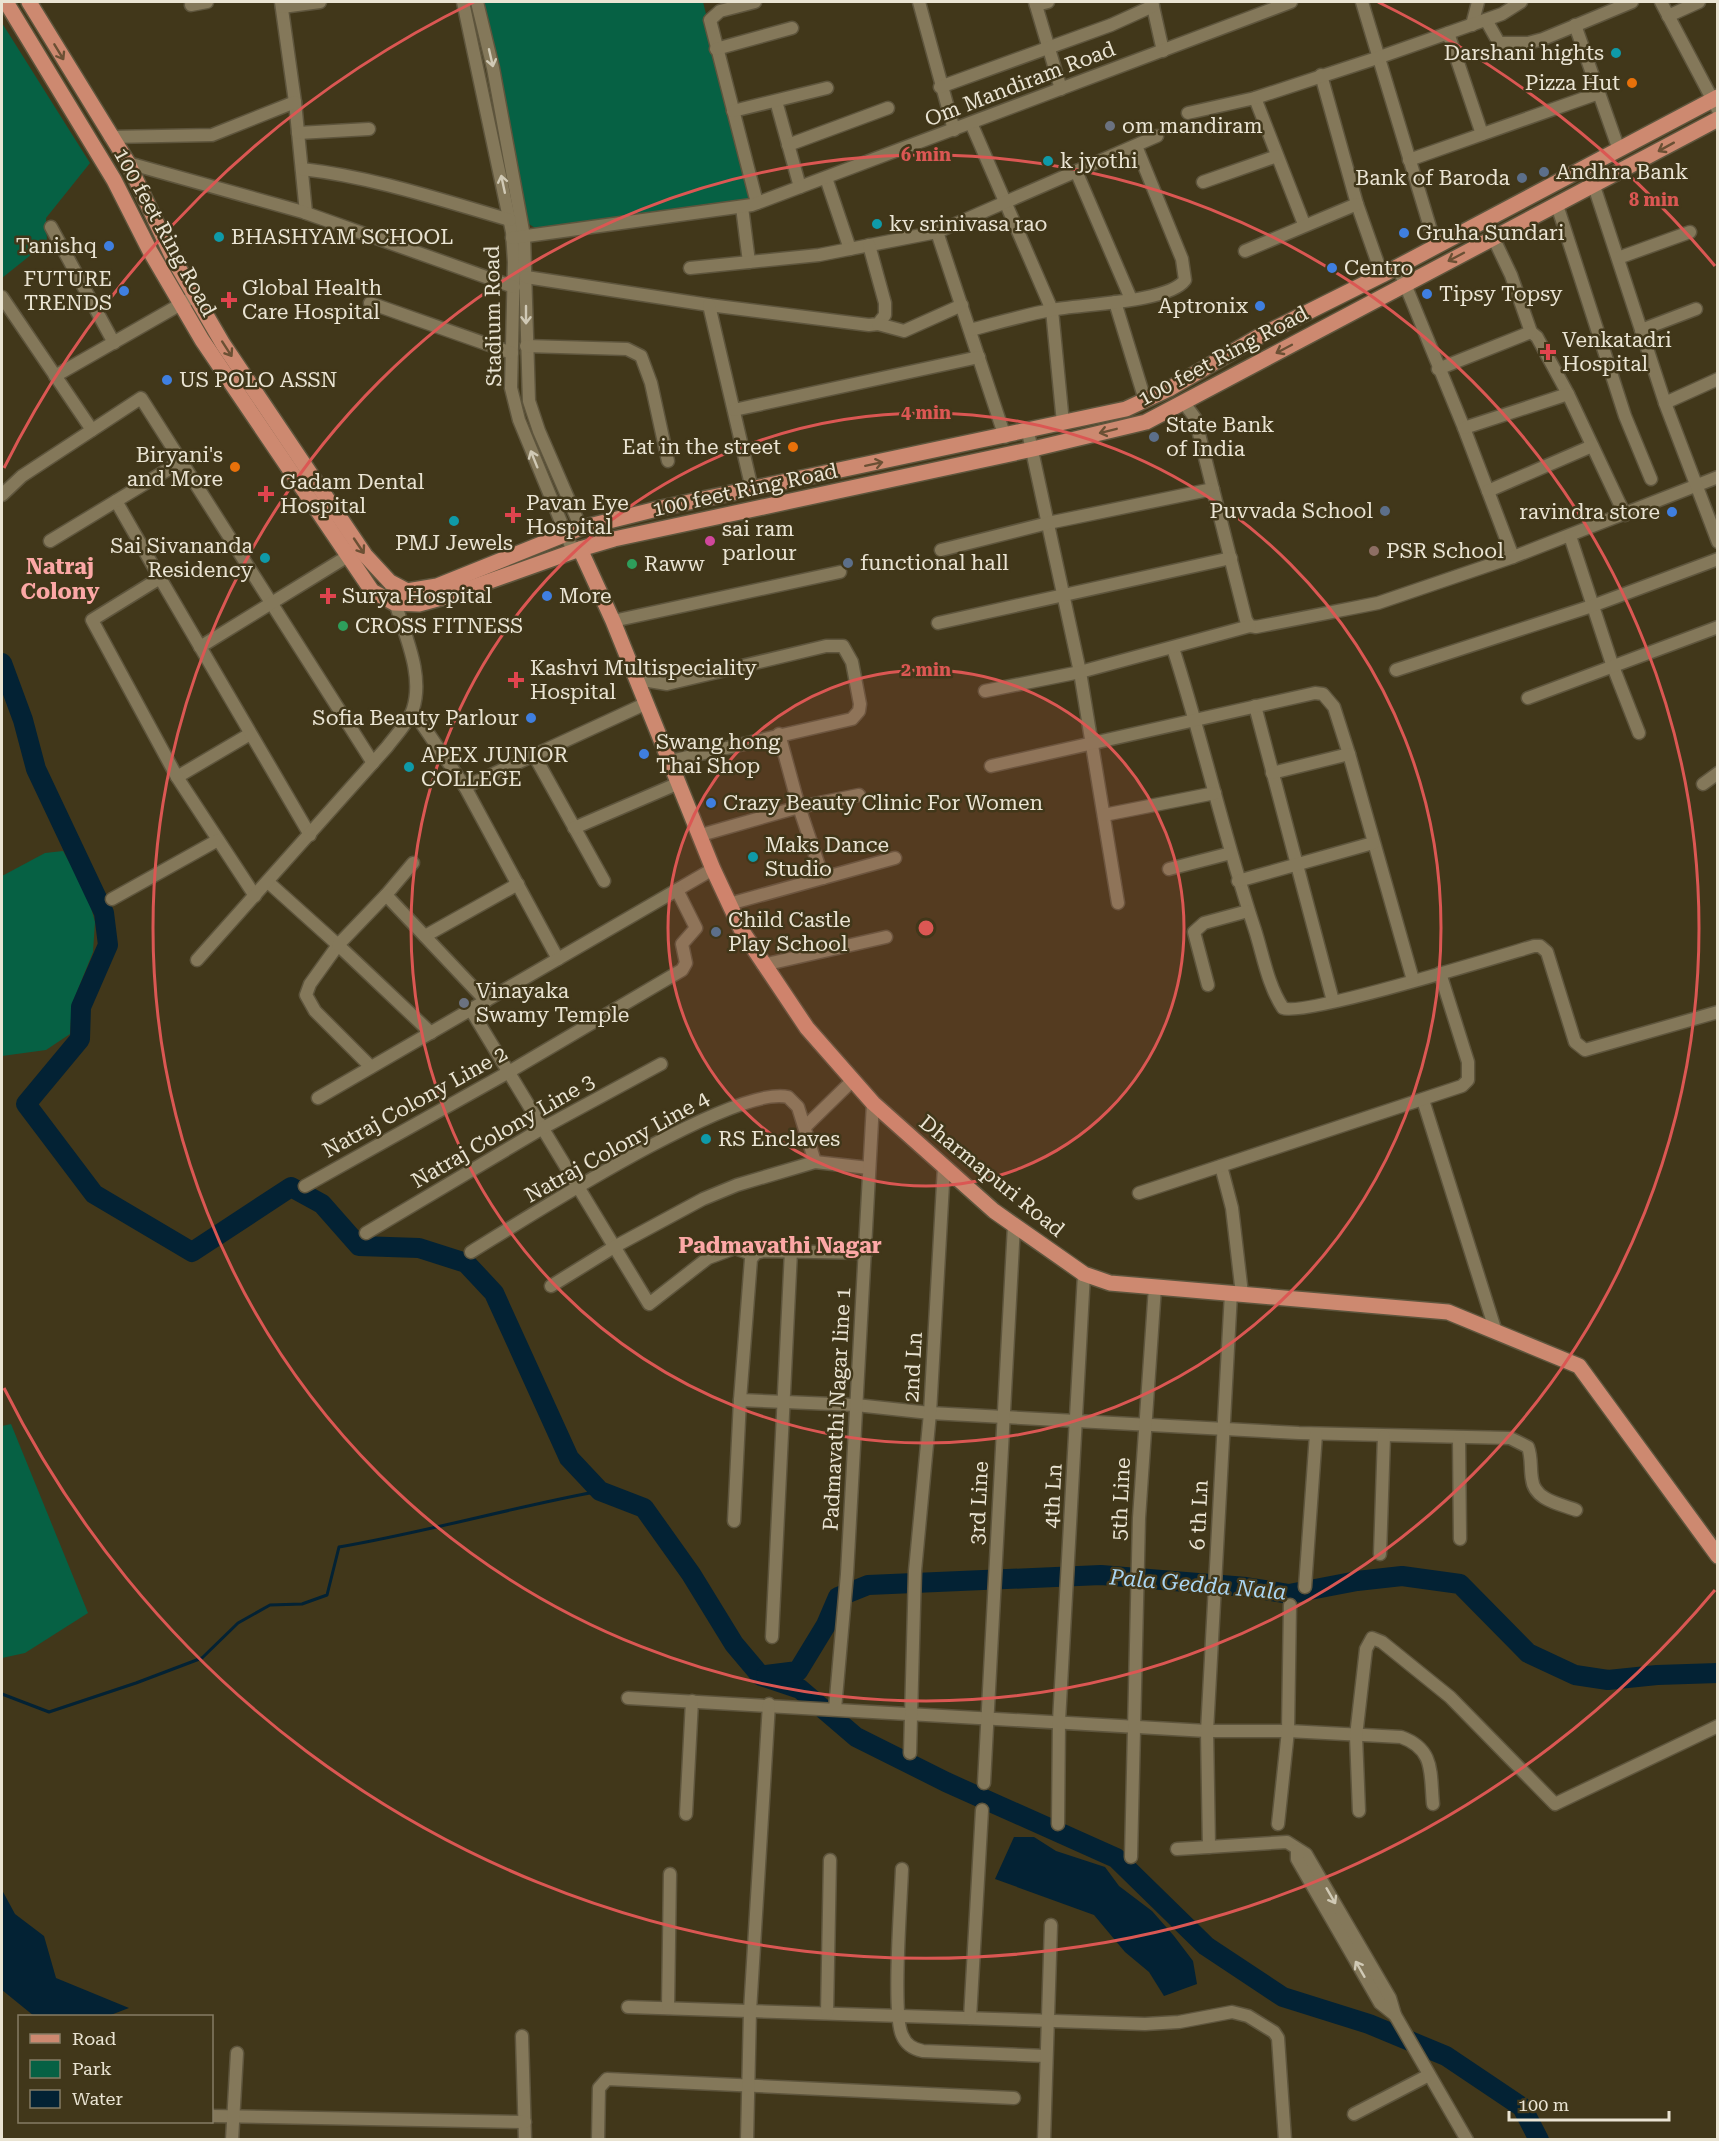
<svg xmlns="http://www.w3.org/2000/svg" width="1719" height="2141" viewBox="0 0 1719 2141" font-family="'Roboto Serif',serif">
	<rect width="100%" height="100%" fill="#41371a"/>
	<!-- green -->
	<g fill="#066144">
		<polygon points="484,2 703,2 752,200 535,228 529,224"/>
		<polygon points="2,23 90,163 46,218 47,242 2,278"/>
		<polygon points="63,851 87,893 95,922 93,952 72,1004 70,1034 46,1050 2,1056 2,876 45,853"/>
		<polygon points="11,1424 88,1613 25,1653 2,1658 2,1426"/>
	</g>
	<!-- water -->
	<g fill="#032234">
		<polygon points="1014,1837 1034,1837 1056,1851 1105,1867 1119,1886 1152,1911 1174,1936 1193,1961 1197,1984 1164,1996 1149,1972 1125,1952 1094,1915 995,1879"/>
		<polygon points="2,1890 15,1914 44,1936 56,1978 129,2008 108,2016 34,2016 2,1990"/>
	</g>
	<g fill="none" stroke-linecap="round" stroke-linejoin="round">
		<!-- stream -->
		<path stroke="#032234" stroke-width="3" d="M2,1694L49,1712L136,1683L202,1658L238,1623L270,1605L302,1604L327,1595L339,1547C427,1532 513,1507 600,1491"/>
		<!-- river -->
		<g stroke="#032234" stroke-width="20">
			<polyline points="2,663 23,720 36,769 104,913 108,945 81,1007 80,1039 26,1104 94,1194 192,1252 291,1187 322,1204 359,1246 419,1248 466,1263 494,1293 569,1458 600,1491 644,1508 691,1574 734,1644 761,1676 800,1689 856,1737 946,1782 1116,1858 1206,1946 1283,1997 1369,2024 1446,2056 1522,2107 1539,2140"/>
			<polyline points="766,1675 798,1671 826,1625 838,1597 868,1585 1101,1575 1246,1587 1289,1594 1357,1581 1402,1576 1460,1584 1528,1653 1575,1675 1608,1680 1657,1675 1718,1673"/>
		</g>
		<!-- minor casing -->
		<g stroke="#5e553d" stroke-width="15">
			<g id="minor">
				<polyline points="281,2 295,102 306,213"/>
				<polyline points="463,2 512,232 514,262 511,388 519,420 573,551"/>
				<polyline points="477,2 493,68 524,236 529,401 539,431 581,528"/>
				<polyline points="755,2 720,11 710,20 757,203"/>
				<polyline points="919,2 954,130"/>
				<polyline points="1035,2 1061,89"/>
				<polyline points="1152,2 1163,51"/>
				<polyline points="1362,2 1436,247"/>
				<polyline points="1661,2 1718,110"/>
				<polyline points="191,5 207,2"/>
				<polyline points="1036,5 1048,2"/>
				<polyline points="282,7 320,2"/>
				<polyline points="1668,16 1699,2"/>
				<polyline points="1486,20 1499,43 1528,43 1543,39 1632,2"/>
				<polyline points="1472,25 1478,2"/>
				<polyline points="1575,25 1619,150"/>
				<polyline points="1448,33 1482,134"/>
				<polyline points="716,49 792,28"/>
				<polyline points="1321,75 1357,204 1382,275"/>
				<polyline points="940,87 1111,25 1153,6"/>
				<polyline points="1255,98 1304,224"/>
				<polyline points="776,101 800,187"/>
				<polyline points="733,111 827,88"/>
				<polyline points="1188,113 1255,98 1377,58 1502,14 1521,2"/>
				<polyline points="971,123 1052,310 1063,423"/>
				<polyline points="298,133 369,129"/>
				<polyline points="110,137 212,135 295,102"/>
				<polyline points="788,145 888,108"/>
				<polyline points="1409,160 1599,93"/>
				<polyline points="128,163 303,212 514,287"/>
				<path d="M302,169C373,177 441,200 510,220"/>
				<polyline points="1076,171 1131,299"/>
				<polyline points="826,178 850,249"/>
				<polyline points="1203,182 1277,156"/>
				<polyline points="1594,186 1665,403 1718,379"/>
				<polyline points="1557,205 1625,416 1651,479"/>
				<polyline points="742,207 749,262"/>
				<polyline points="51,227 114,343"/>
				<polyline points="937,232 1005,437"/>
				<polyline points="1493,237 1511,275 1531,332 1537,337 1568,394 1625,515"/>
				<polyline points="512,238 752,205 1291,2"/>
				<polyline points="1245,251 1357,204"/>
				<polyline points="1618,258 1690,232"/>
				<polyline points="1398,267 1464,428 1513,557"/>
				<polyline points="690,268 819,255 937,232 1157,136"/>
				<polyline points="526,277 709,305 869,325 878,324 885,315 885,303 869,245"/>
				<polyline points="2,297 92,430"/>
				<polyline points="1115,302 1145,400"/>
				<polyline points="370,303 512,353"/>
				<polyline points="709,305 752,489"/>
				<polyline points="878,324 904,331 962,305"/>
				<path d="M970,330C997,323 1024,315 1051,310C1080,304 1168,303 1185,280L1182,259L1136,146"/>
				<polyline points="1641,330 1696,309"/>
				<polyline points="526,346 627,349 641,356 651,383 668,461"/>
				<polyline points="1438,369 1531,332"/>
				<polyline points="55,376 195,296"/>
				<polyline points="1184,403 1195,418 1246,620 1250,626 1256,627 1378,603 1513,557 1718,477"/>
				<polyline points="1665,403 1718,542"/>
				<polyline points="734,410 979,357"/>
				<polyline points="1464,428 1568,394"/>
				<polyline points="1028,432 1080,672 1118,903"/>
				<polyline points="1488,491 1592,446"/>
				<polyline points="2,495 22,476 141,398 373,763"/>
				<polyline points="116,501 160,578"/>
				<polyline points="1570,536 1612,664 1639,733"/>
				<polyline points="50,541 182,461"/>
				<polyline points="941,550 1048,523 1213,489"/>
				<polyline points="613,621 840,572"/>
				<polyline points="938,623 1231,558"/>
				<polyline points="200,647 348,556"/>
				<path d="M1173,648C1203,741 1224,837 1255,930C1263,955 1268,986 1283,1008C1303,1017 1500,956 1534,946H1540L1547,952L1575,1042L1585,1050L1718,1012"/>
				<polyline points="1396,670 1592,606 1718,559"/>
				<polyline points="637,679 667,684 826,646 843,646 852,662 860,704 859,711 852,719 670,761"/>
				<polyline points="985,691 1080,672 1250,626"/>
				<polyline points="1528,698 1718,627"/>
				<polyline points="1255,706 1333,1001"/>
				<polyline points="413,711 465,787 558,959"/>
				<polyline points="779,734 799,807 823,878"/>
				<polyline points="534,755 604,881"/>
				<polyline points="991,766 1315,693 1323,694 1334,707 1349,754 1413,980"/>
				<polyline points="1272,773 1349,754"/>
				<polyline points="177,777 250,734"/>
				<polyline points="1703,784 1718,773"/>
				<polyline points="465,787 647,703"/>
				<polyline points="1104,815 1215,793"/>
				<polyline points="574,828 679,783"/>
				<polyline points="701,835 799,807 859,795"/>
				<polyline points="1169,869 1231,853"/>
				<polyline points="1238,881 1373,843"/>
				<polyline points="268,882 338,945 310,984 306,995 315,1011 371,1067"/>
				<polyline points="386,895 413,863"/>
				<polyline points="255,896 177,777 92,620 160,578 310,835"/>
				<polyline points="112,899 218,840"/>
				<polyline points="729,904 895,858"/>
				<polyline points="425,936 518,884"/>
				<path d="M197,960L387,747C395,736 409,722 413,709C426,668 397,622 390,582"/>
				<polyline points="763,965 886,937"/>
				<polyline points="1208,985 1194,932 1204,923 1248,911"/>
				<polyline points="471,1010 649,1304 708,1258 735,1248 754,1255"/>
				<polyline points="431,1033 338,945 386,895 486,1001"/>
				<polyline points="318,1098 713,869"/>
				<polyline points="1423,1100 1496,1332"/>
				<polyline points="805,1127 853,1080"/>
				<polyline points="1221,1166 1232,1208 1242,1294"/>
				<polyline points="305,1186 507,1073 682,970 686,963 682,944 696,928 677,890"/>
				<polyline points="1139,1193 1462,1086 1468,1080 1468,1062 1440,973"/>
				<polyline points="366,1233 541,1129 661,1064"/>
				<path d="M471,1252C525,1219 734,1084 788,1097L798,1107L815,1162"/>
				<polyline points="551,1286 614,1247 703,1199 737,1185 815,1162 869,1168"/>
				<path d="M740,1400L856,1405L930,1413L1299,1433L1510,1438L1528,1447C1532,1458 1530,1468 1532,1479C1534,1500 1560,1504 1576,1510"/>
				<polyline points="1459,1438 1460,1539"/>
				<polyline points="734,1521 740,1400 751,1259 756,1253 764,1251 866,1253"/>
				<polyline points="1380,1554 1384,1436"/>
				<polyline points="1305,1587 1316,1434"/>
				<polyline points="772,1637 791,1251"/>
				<path d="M628,1698L1207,1731H1288L1401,1737C1435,1749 1430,1773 1433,1804"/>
				<polyline points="835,1709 847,1574 873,1103"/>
				<polyline points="910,1753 915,1571 930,1413 944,1166"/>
				<polyline points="984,1783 1014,1225"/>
				<polyline points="1359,1811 1356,1736 1366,1649 1372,1638 1382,1642 1450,1697 1555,1804 1718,1726"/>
				<polyline points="686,1814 692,1701"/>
				<polyline points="1058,1824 1059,1721 1084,1274"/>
				<polyline points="1278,1824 1288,1731 1290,1605"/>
				<polyline points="1209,1847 1207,1731 1231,1293"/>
				<polyline points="1177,1849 1287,1842 1306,1854 1390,1998 1395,2015 1467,2140"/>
				<polyline points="1297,1850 1297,1859 1380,2003 1395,2015"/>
				<polyline points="1131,1857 1139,1518 1155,1287"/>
				<path d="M902,1869C901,1900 892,2013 902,2035C906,2045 913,2049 923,2051L1046,2056"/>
				<polyline points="628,2007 1145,2024 1179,2022 1232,2012 1248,2016 1274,2032 1278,2038 1285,2140"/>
				<polyline points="668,2008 670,1874"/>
				<polyline points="827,2013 830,1860"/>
				<polyline points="970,2018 982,1810"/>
				<polyline points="522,2036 525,2140"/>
				<polyline points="1354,2114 1429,2075"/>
				<polyline points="212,2116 525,2122"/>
				<polyline points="232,2140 237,2053"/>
				<polyline points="598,2140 599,2088 607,2079 1014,2098"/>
				<polyline points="747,2140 750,2011 769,1704"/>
				<polyline points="1044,2140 1051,1925"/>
			</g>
		</g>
		<!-- major casing -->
		<g stroke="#5e553d" stroke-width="18">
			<g id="major">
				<polyline points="6,2 114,180 150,251 202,340 372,591 394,603 419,604 445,597 580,549 614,539 1033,449 1146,422 1718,119"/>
				<polyline points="29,2 128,163 174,260 223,344 365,555 390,582 407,591 437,586 581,528 661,508 1126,409 1169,389 1258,337 1382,275 1718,97"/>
				<polyline points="580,549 613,621 713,869 742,931 807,1028 873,1103 994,1211 1084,1274 1110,1283 1448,1312 1579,1366 1718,1556"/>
			</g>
		</g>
		<!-- minor -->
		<use href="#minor" stroke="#84785a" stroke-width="12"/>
		<!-- major -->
		<use href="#major" stroke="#cd8970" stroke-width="15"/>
	</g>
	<!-- one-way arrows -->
	<defs><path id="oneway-shaft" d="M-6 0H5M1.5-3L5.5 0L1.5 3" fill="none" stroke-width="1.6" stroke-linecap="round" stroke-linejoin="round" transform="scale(1.5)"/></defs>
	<g stroke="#6b5034">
		<use href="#oneway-shaft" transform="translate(59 52) rotate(59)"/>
		<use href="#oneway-shaft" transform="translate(1666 147) rotate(151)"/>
		<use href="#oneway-shaft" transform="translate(1456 257) rotate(152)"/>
		<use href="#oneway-shaft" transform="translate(227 349) rotate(57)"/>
		<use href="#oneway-shaft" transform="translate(1284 349) rotate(152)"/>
		<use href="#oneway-shaft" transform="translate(1108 431) rotate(166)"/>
		<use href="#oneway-shaft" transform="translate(874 464) rotate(-12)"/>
		<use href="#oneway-shaft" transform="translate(359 546) rotate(56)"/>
	</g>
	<g stroke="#d0c9b5">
		<use href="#oneway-shaft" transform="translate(491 58) rotate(77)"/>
		<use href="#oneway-shaft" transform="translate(503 184) rotate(-102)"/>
		<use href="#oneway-shaft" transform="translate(526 315) rotate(90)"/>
		<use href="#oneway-shaft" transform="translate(534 459) rotate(-112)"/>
		<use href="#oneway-shaft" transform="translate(1331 1896) rotate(60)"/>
		<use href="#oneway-shaft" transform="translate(1360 1969) rotate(-120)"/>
	</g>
	<!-- distance rings -->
	<circle cx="926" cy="928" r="258" fill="#db5753" fill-opacity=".12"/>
	<g fill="none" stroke="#db5753" stroke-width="3">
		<circle cx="926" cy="928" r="258"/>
		<circle cx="926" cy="928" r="515"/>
		<circle cx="926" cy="928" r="773"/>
		<path d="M1715 1590A1030 1030 0 0 1 4 1388M4 468A1030 1030 0 0 1 474 2M1378 2A1030 1030 0 0 1 1715 266"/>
	</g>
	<!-- markers -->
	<g fill="#0f9aa8" stroke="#41371a" stroke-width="2">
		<circle cx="1616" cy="53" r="6"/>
		<circle cx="1048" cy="161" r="6"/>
		<circle cx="877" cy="224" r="6"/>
		<circle cx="219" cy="237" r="6"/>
		<circle cx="454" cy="521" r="6"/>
		<circle cx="265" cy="558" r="6"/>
		<circle cx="409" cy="767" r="6"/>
		<circle cx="753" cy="857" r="6"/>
		<circle cx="706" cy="1139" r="6"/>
	</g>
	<g fill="#e8710a" stroke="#41371a" stroke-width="2">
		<circle cx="1632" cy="83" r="6"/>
		<circle cx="793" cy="447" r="6"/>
		<circle cx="235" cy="467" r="6"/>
	</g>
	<g fill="#6b7280" stroke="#41371a" stroke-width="2">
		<circle cx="1110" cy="126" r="6"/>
		<circle cx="464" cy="1003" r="6"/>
	</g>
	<g fill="#5c6f8a" stroke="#41371a" stroke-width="2">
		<circle cx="1544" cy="172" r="6"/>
		<circle cx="1522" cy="178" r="6"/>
		<circle cx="1154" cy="437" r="6"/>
		<circle cx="1385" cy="511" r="6"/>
		<circle cx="848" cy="563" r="6"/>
		<circle cx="716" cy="932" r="6"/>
	</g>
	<g fill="#3f7fe0" stroke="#41371a" stroke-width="2">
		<circle cx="1404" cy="233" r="6"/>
		<circle cx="109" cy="246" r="6"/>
		<circle cx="1332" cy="268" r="6"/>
		<circle cx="124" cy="291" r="6"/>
		<circle cx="1427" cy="294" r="6"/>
		<circle cx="1260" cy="306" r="6"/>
		<circle cx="167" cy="380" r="6"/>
		<circle cx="1672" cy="512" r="6"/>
		<circle cx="547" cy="596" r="6"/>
		<circle cx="531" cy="718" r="6"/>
		<circle cx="644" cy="754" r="6"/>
		<circle cx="711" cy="803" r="6"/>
	</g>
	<g fill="#e0444e" stroke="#41371a" stroke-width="2">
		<path d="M226 291h6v6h6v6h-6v6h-6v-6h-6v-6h6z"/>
		<path d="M1545 343h6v6h6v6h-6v6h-6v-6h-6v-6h6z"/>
		<path d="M263 485h6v6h6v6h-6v6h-6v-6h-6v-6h6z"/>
		<path d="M510 506h6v6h6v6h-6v6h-6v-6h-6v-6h6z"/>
		<path d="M325 587h6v6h6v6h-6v6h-6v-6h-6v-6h6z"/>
		<path d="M513 671h6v6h6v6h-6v6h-6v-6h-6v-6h6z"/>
	</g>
	<circle fill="#d1479c" stroke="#41371a" stroke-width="2" cx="710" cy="541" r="6"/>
	<circle fill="#8d6e63" stroke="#41371a" stroke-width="2" cx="1374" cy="551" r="6"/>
	<g fill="#2e9e5b" stroke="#41371a" stroke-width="2">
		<circle cx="632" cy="564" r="6"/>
		<circle cx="343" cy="626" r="6"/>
	</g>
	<g text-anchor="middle" stroke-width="5" stroke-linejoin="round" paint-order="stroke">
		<!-- poi labels -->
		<g font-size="21" fill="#eae4d3" stroke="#41371a" text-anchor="start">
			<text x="1604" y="60" text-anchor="end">Darshani hights</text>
			<text x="1620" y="90" text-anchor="end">Pizza Hut</text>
			<text x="1122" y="133">om mandiram</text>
			<text x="1060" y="168">k jyothi</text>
			<text x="1556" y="179">Andhra Bank</text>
			<text x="1510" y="185" text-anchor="end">Bank of Baroda</text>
			<text x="889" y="231">kv srinivasa rao</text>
			<text x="1416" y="240">Gruha Sundari</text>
			<text x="231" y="244">BHASHYAM SCHOOL</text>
			<text x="97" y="253" text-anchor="end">Tanishq</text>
			<text x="1344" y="275">Centro</text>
			<text x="112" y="286" text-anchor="end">FUTURE<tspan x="112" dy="24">TRENDS</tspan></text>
			<text x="242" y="295">Global Health<tspan x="242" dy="24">Care Hospital</tspan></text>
			<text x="1439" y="301">Tipsy Topsy</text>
			<text x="1248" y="313" text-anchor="end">Aptronix</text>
			<text x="1562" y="347">Venkatadri<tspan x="1562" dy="24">Hospital</tspan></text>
			<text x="179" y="387">US POLO ASSN</text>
			<text x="1166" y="432">State Bank<tspan x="1166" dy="24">of India</tspan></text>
			<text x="781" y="454" text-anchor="end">Eat in the street</text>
			<text x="223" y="462" text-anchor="end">Biryani's<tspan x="223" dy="24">and More</tspan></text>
			<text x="280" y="489">Gadam Dental<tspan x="280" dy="24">Hospital</tspan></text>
			<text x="526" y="510">Pavan Eye<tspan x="526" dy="24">Hospital</tspan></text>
			<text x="1373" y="518" text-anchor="end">Puvvada School</text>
			<text x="1660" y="519" text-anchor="end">ravindra store</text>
			<text x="722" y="536">sai ram<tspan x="722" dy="24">parlour</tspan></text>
			<text x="454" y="550" text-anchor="middle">PMJ Jewels</text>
			<text x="253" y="553" text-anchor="end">Sai Sivananda<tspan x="253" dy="24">Residency</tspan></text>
			<text x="1386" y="558">PSR School</text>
			<text x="860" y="570">functional hall</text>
			<text x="644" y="571">Raww</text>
			<text x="342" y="603">Surya Hospital</text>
			<text x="559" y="603">More</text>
			<text x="355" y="633">CROSS FITNESS</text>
			<text x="530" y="675">Kashvi Multispeciality<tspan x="530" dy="24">Hospital</tspan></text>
			<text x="519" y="725" text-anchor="end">Sofia Beauty Parlour</text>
			<text x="656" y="749">Swang hong<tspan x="656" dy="24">Thai Shop</tspan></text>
			<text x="421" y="762">APEX JUNIOR<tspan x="421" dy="24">COLLEGE</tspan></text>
			<text x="723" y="810">Crazy Beauty Clinic For Women</text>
			<text x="765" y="852">Maks Dance<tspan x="765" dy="24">Studio</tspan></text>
			<text x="728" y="927">Child Castle<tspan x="728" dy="24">Play School</tspan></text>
			<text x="476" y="998">Vinayaka<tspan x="476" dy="24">Swamy Temple</tspan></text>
			<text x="718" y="1146">RS Enclaves</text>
		</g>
		<!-- street labels -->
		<g font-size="21" fill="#eae4d3" stroke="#41371a">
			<text transform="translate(1020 84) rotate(-21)" y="7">Om Mandiram Road</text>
			<text transform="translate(165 232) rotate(61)" y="7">100 feet Ring Road</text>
			<text transform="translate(493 316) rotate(-91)" y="7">Stadium Road</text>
			<text transform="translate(1223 356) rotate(-28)" y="7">100 feet Ring Road</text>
			<text transform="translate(745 490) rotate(-12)" y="7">100 feet Ring Road</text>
			<text transform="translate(415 1102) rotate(-29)" y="7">Natraj Colony Line 2</text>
			<text transform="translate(503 1131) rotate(-30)" y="7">Natraj Colony Line 3</text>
			<text transform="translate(617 1147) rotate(-29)" y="7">Natraj Colony Line 4</text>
			<text transform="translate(992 1176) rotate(39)" y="7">Dharmapuri Road</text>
			<text transform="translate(913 1367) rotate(-87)" y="7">2nd Ln</text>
			<text transform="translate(837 1409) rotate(-87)" y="7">Padmavathi Nagar line 1</text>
			<text transform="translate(1053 1496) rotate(-87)" y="7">4th Ln</text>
			<text transform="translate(1121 1499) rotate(-87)" y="7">5th Line</text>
			<text transform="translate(979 1503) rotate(-87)" y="7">3rd Line</text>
			<text transform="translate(1199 1515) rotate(-87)" y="7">6 th Ln</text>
		</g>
		<!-- neighbourhood labels -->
		<g font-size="22" font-weight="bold" fill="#fca8a6" stroke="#41371a">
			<text x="60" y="574">Natraj<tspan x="60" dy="25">Colony</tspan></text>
			<text x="780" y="1253">Padmavathi Nagar</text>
		</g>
		<!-- water labels -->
		<g font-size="22" font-style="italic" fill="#aad6f3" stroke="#41371a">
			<text transform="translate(1198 1584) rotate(5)" y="8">Pala Gedda Nala</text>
		</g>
	</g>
	<circle cx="926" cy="928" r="9" fill="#db5753" stroke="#41371a" stroke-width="3"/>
	<g font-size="18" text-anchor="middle" font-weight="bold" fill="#db5753" stroke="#41371a" stroke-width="5" stroke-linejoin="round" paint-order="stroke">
		<text x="926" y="161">6 min</text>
		<text x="1654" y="206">8 min</text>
		<text x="926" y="419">4 min</text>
		<text x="926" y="676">2 min</text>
	</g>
	<!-- border -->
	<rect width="1719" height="2141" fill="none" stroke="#eae4d3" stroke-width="6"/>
	<!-- legend -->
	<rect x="18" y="2015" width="195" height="108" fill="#41371a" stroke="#857c64" stroke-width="1.5"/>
	<rect x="30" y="2034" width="30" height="9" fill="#cd8970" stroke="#857c64" stroke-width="1.5"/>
	<text x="72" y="2045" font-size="18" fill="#eae4d3">Road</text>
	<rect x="30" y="2060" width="30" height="18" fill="#066144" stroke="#857c64" stroke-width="1.5"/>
	<text x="72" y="2075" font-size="18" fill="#eae4d3">Park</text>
	<rect x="30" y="2090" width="30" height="18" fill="#032234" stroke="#857c64" stroke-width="1.5"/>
	<text x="72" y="2105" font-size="18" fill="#eae4d3">Water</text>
	<!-- scale -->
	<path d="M1509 2111v9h160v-9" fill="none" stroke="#eae4d3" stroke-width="3"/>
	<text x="1518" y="2111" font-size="18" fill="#eae4d3" stroke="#41371a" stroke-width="4.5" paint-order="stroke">100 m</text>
</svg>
